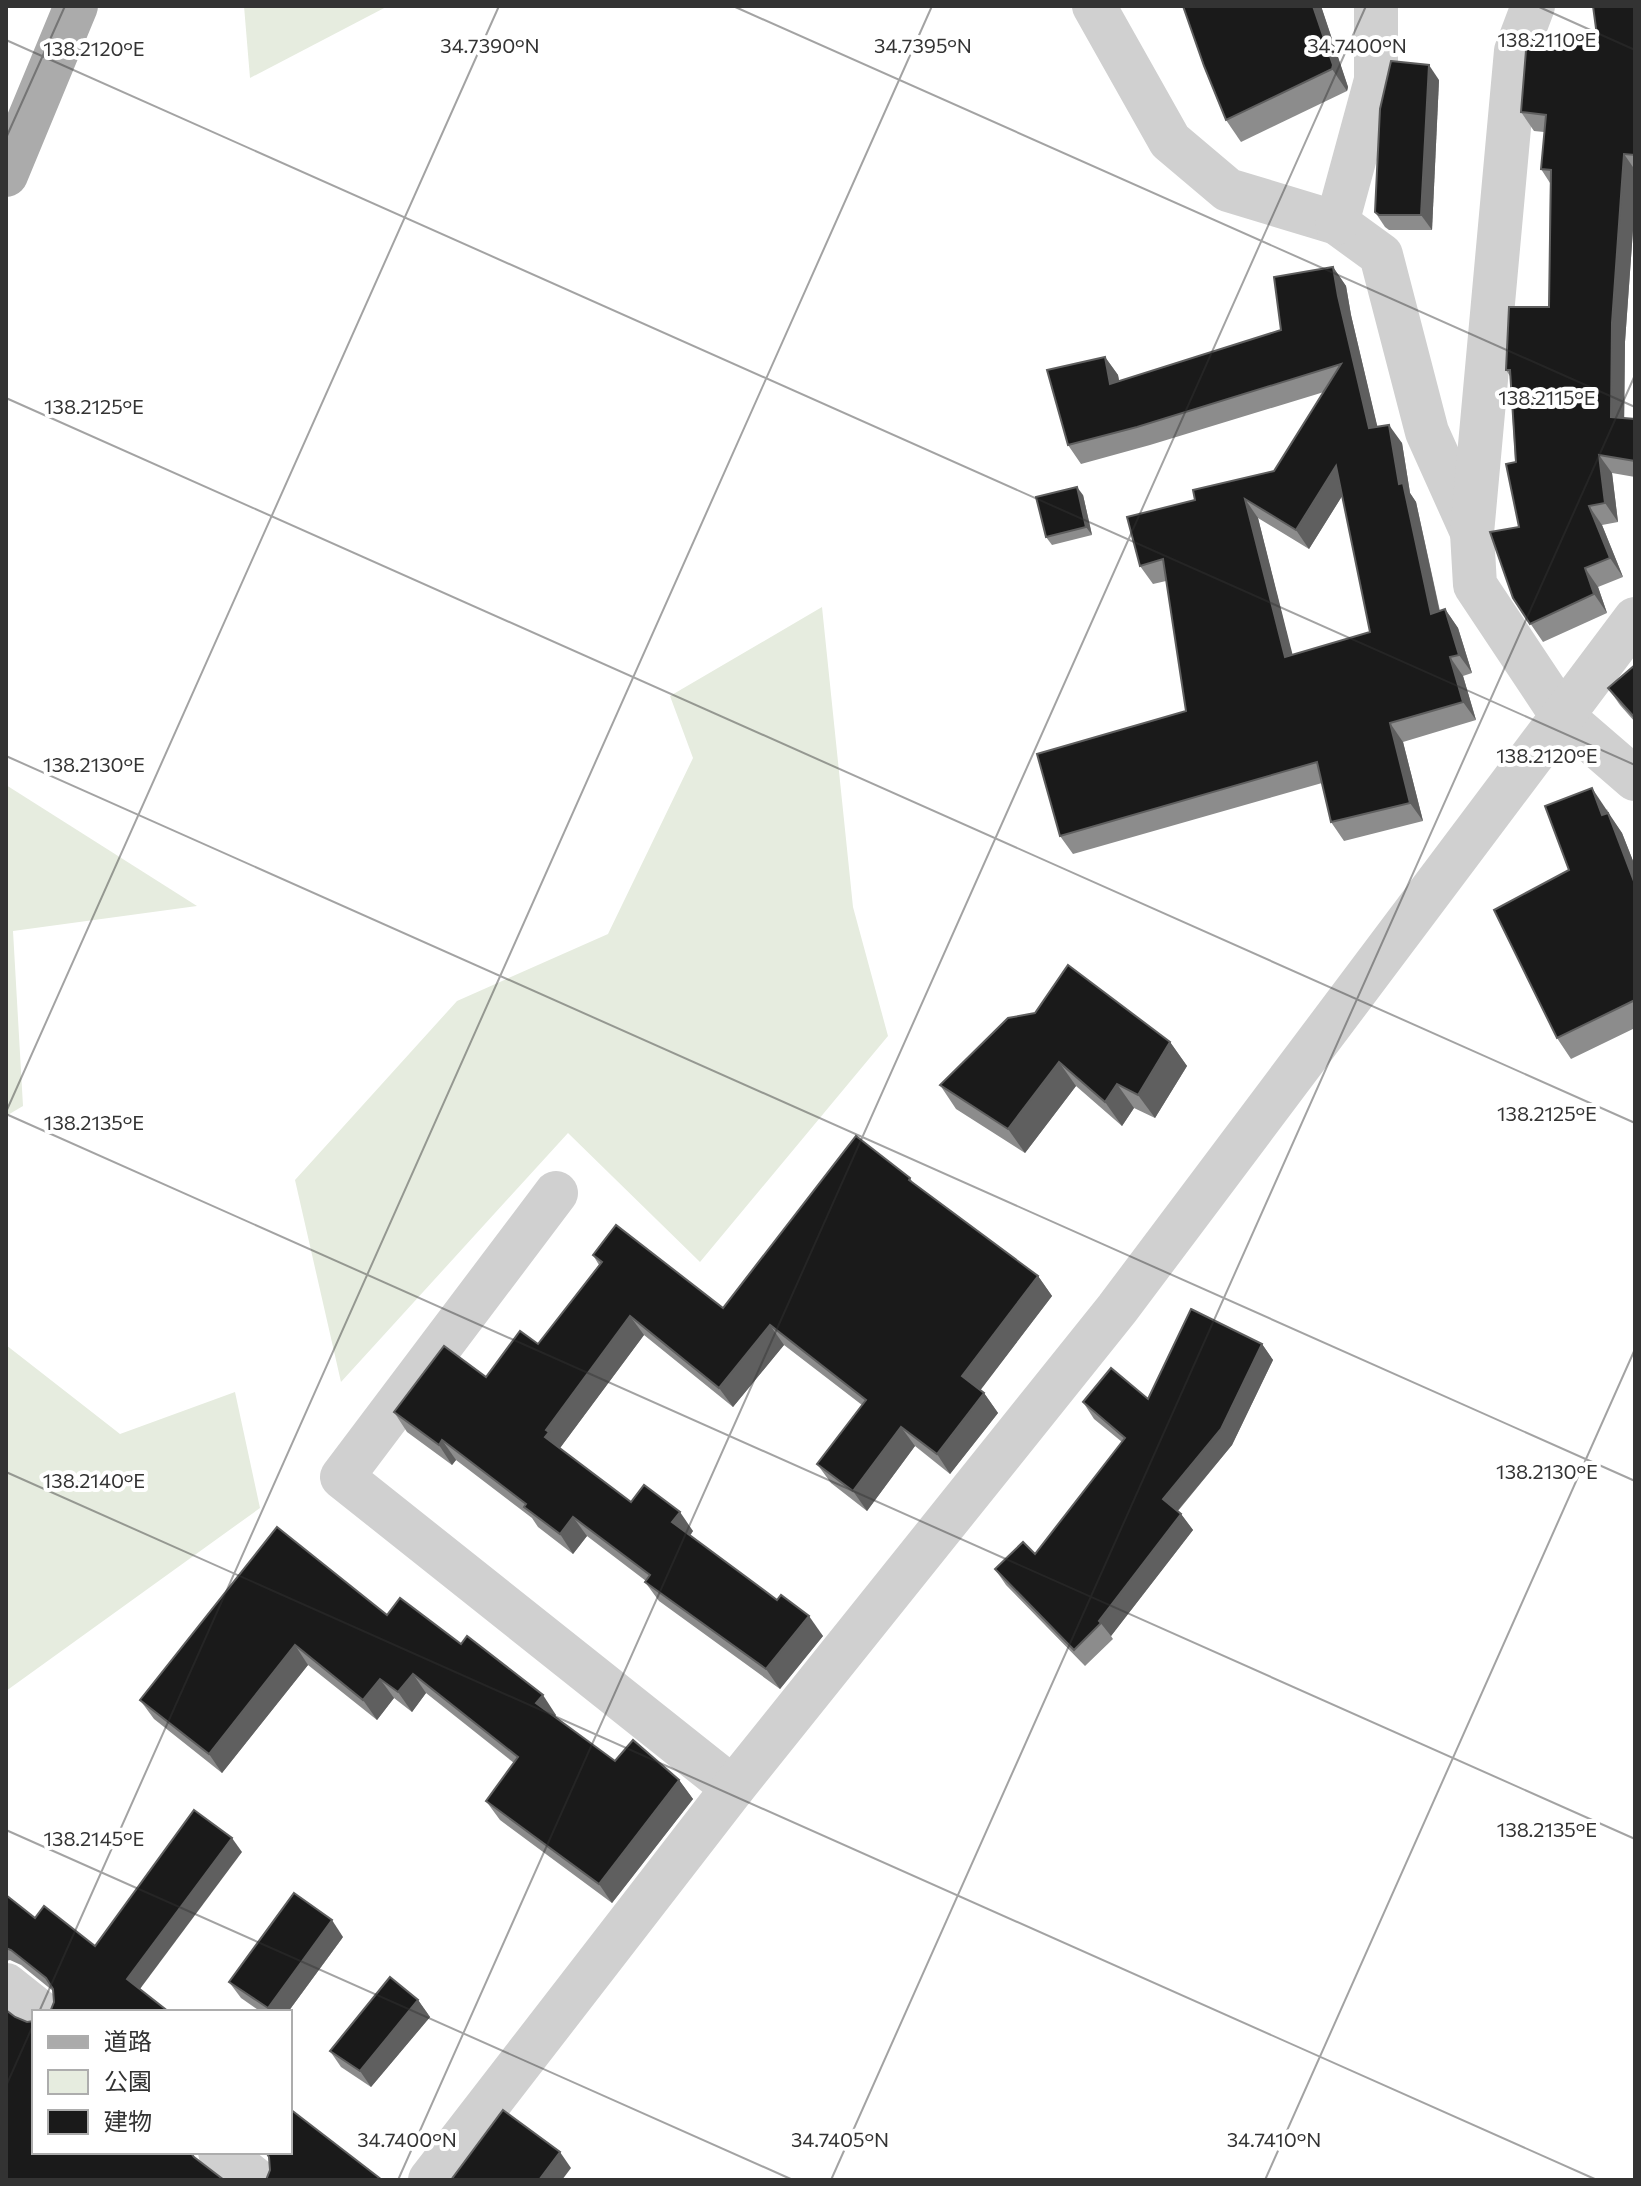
<svg xmlns="http://www.w3.org/2000/svg" width="1641" height="2186" viewBox="0 0 1641 2186" font-family="Commissioner,'Noto Sans JP',sans-serif">
	<rect width="100%" height="100%" fill="#fff"/>
	<!-- green -->
	<g fill="#e6ecdf">
		<polygon points="244,6 388,6 250,78"/>
		<polygon points="822,607 853,907 888,1036 700,1262 568,1133 341,1382 295,1180 457,1001 608,934 693,758 670,696"/>
		<polygon points="6,785 197,906 13,931 23,1106 6,1116"/>
		<polygon points="6,1345 120,1434 235,1392 260,1508 6,1691"/>
	</g>
	<g fill="none" stroke-linecap="round" stroke-linejoin="round">
		<!-- minor -->
		<g stroke="#d0d0d0" stroke-width="44">
			<polyline points="1094,6 1170,141 1228,190 1337,223 1381,255 1427,432 1471,530"/>
			<polyline points="1533,6 1516,51 1472,533 1475,585 1562,716 1635,779"/>
			<polyline points="1337,223 1376,80 1376,6"/>
			<polyline points="556,1193 342,1477 733,1788"/>
			<polyline points="6,1985 40,2012"/>
			<polyline points="220,2152 256,2180"/>
			<polyline points="430,2180 733,1788 1117,1309 1635,619"/>
		</g>
		<!-- major -->
		<polyline stroke="#ababab" stroke-width="44" points="6,175 76,6"/>
	</g>
	<!-- wall -->
	<g fill="#8c8c8c" fill-rule="evenodd">
		<polygon points="1183,6 1321,6 1348,87 1347,91 1241,142 1226,120"/>
		<polygon points="1635,6 1635,202 1625,342 1624,418 1635,419 1635,477 1612,473 1618,522 1602,525 1623,577 1598,587 1607,613 1543,642 1513,598 1519,527 1510,376 1506,370 1549,307 1550,183 1541,169 1544,132 1534,131 1521,112 1598,43"/>
		<polygon points="1439,80 1432,230 1389,230 1385,227 1375,212"/>
		<path d="M1333,267L1346,286L1351,315L1377,426L1402,443L1410,493L1416,502L1440,611L1445,609L1458,628L1472,673L1463,676L1476,720L1403,742L1423,821L1344,841L1331,822L1322,783L1073,854L1060,836L1186,711L1166,581L1153,584L1140,566L1195,500L1274,471L1324,392L1150,445L1081,464L1068,445L1105,357L1118,375L1119,381L1281,330ZM1342,496L1370,632L1292,655L1258,518L1309,549Z"/>
		<polygon points="1083,495 1092,535 1052,545 1046,537"/>
		<polygon points="1635,665 1635,722 1620,705 1608,688"/>
		<polygon points="1607,809 1608,813 1622,833 1635,866 1635,1028 1571,1059 1557,1038 1569,870"/>
		<polygon points="1170,1042 1187,1066 1155,1118 1134,1108 1122,1126 1076,1086 1025,1153 956,1109 940,1085"/>
		<polygon points="910,1178 913,1183 1038,1276 1052,1296 980,1390 984,1393 998,1413 950,1474 915,1446 867,1511 831,1483 817,1464 862,1405 784,1345 733,1407 644,1335 560,1448 631,1502 693,1531 690,1536 823,1636 780,1689 659,1601 645,1582 646,1581 587,1536 573,1554 538,1527 532,1518 456,1460 452,1465 407,1432 394,1412 486,1377 538,1344 599,1265 593,1255 723,1308"/>
		<polygon points="1262,1344 1273,1360 1232,1445 1178,1511 1181,1514 1193,1530 1111,1636 1113,1639 1085,1666 1006,1585 995,1569 1035,1554 1122,1442 1094,1419 1083,1402 1148,1399"/>
		<polygon points="387,1615 461,1644 556,1715 555,1717 615,1761 679,1780 693,1799 612,1903 500,1820 486,1801 514,1763 426,1693 412,1712 394,1698 377,1720 308,1665 222,1773 154,1719 140,1700"/>
		<polygon points="242,1852 54,2002 53,1991 21,1965 10,1960 6,1961 6,1895 35,1918 95,1946"/>
		<polygon points="343,1937 288,2012 261,2012 241,1998 229,1982"/>
		<polygon points="418,2000 430,2017 371,2087 341,2067 330,2051"/>
	</g>
	<!-- shaded-wall -->
	<g fill="#5f5f5f">
		<polygon points="1313,6 1321,6 1348,87 1347,91 1332,69"/>
		<polygon points="1429,65 1439,80 1432,230 1421,215"/>
		<polygon points="1624,154 1635,170 1635,202 1625,342 1624,435 1611,417 1612,323"/>
		<polygon points="1333,267 1346,286 1351,315 1382,446 1369,428 1338,296"/>
		<polygon points="1105,357 1118,375 1123,402 1110,384"/>
		<polygon points="1389,425 1402,443 1410,493 1416,502 1444,632 1431,614 1399,484"/>
		<polygon points="1599,455 1612,473 1618,522 1605,503"/>
		<polygon points="1336,466 1349,485 1309,549 1296,530"/>
		<polygon points="1077,487 1083,495 1092,535 1086,527"/>
		<polygon points="1245,499 1258,518 1298,676 1285,657"/>
		<polygon points="1589,506 1602,525 1623,577 1610,558"/>
		<polygon points="1585,568 1598,587 1607,613 1594,594"/>
		<polygon points="1445,609 1458,628 1472,673 1459,655"/>
		<polygon points="1450,657 1463,676 1476,720 1463,702"/>
		<polygon points="1390,723 1403,742 1423,821 1410,803"/>
		<polygon points="1592,788 1622,833 1635,866 1635,884 1602,815"/>
		<polygon points="1170,1042 1187,1066 1155,1118 1138,1095"/>
		<polygon points="1059,1062 1076,1086 1025,1153 1008,1129"/>
		<polygon points="1117,1084 1134,1108 1122,1126 1105,1102"/>
		<polygon points="1038,1276 1052,1296 976,1396 962,1376"/>
		<polygon points="630,1316 644,1335 560,1448 545,1437 546,1430"/>
		<polygon points="770,1325 784,1345 733,1407 719,1388"/>
		<polygon points="1262,1344 1273,1360 1232,1445 1174,1515 1163,1499"/>
		<polygon points="984,1393 998,1413 950,1474 937,1454"/>
		<polygon points="901,1427 915,1446 867,1511 853,1491"/>
		<polygon points="442,1440 456,1460 452,1465 439,1445"/>
		<polygon points="680,1512 693,1531 685,1542 672,1522"/>
		<polygon points="1181,1514 1193,1530 1111,1636 1099,1621"/>
		<polygon points="573,1517 587,1536 573,1554 560,1534"/>
		<polygon points="809,1616 823,1636 780,1689 766,1669"/>
		<polygon points="295,1645 308,1665 222,1773 209,1754"/>
		<polygon points="413,1674 426,1693 412,1712 398,1692"/>
		<polygon points="380,1679 394,1698 377,1720 363,1700"/>
		<polygon points="543,1695 556,1715 549,1722 536,1703"/>
		<polygon points="679,1780 693,1799 612,1903 599,1884"/>
		<polygon points="232,1838 242,1852 137,1993 127,1979"/>
		<polygon points="332,1920 343,1937 288,2012 270,2012 268,2008"/>
		<polygon points="418,2000 430,2017 371,2087 360,2071"/>
		<polygon points="560,2152 571,2168 562,2180 539,2180"/>
	</g>
	<!-- building -->
	<g fill="#1a1a1a" stroke="#5f5f5f" stroke-width="2" fill-rule="evenodd">
		<polygon points="1183,6 1313,6 1333,65 1332,69 1226,120 1204,66"/>
		<polygon points="1593,6 1635,6 1635,155 1624,154 1612,323 1611,417 1635,419 1635,461 1599,455 1605,503 1589,506 1610,558 1585,568 1594,594 1530,624 1513,598 1490,532 1519,527 1506,464 1516,462 1510,370 1506,370 1509,307 1549,307 1551,170 1541,169 1546,115 1521,112 1527,38 1528,35 1598,43"/>
		<polygon points="1391,61 1429,65 1421,215 1379,215 1375,212 1380,109"/>
		<path d="M1333,267L1338,296L1369,428L1389,425L1399,484L1403,483L1431,614L1445,609L1459,655L1450,657L1463,702L1390,723L1410,803L1331,822L1317,762L1060,836L1037,754L1186,711L1163,559L1140,566L1127,517L1195,500L1193,490L1274,471L1341,364L1137,427L1068,445L1047,370L1105,357L1110,384L1281,330L1274,277ZM1336,466L1370,632L1285,657L1245,499L1296,530Z"/>
		<polygon points="1077,487 1086,527 1046,537 1036,497"/>
		<polygon points="1635,665 1635,718 1608,688"/>
		<polygon points="1592,788 1602,815 1608,813 1635,884 1635,1000 1557,1038 1494,910 1569,870 1545,806"/>
		<polygon points="1068,965 1170,1042 1138,1095 1117,1084 1105,1102 1059,1062 1008,1129 940,1085 1008,1018 1035,1013"/>
		<polygon points="856,1136 910,1178 909,1180 1038,1276 962,1376 984,1393 937,1454 901,1427 853,1491 817,1464 866,1400 770,1325 719,1388 630,1316 546,1430 549,1432 545,1437 631,1502 644,1485 680,1512 672,1522 777,1600 781,1595 809,1616 766,1669 645,1582 650,1575 573,1517 560,1534 524,1507 526,1504 442,1440 439,1445 394,1412 444,1346 486,1377 520,1331 538,1344 602,1262 593,1255 616,1225 723,1308"/>
		<polygon points="1191,1309 1262,1344 1221,1429 1163,1499 1181,1514 1099,1621 1101,1623 1074,1650 995,1569 1023,1542 1035,1554 1125,1438 1083,1402 1111,1368 1148,1399"/>
		<polygon points="277,1527 387,1615 400,1598 461,1644 467,1636 543,1695 536,1703 615,1761 633,1740 679,1780 599,1884 486,1801 518,1757 413,1674 398,1692 380,1679 363,1700 295,1645 209,1754 140,1700"/>
		<polygon points="194,1810 232,1838 127,1979 169,2012 50,2012 54,2002 53,1989 46,1978 11,1950 6,1948 6,1895 35,1918 44,1906 95,1946"/>
		<polygon points="294,1893 332,1920 268,2008 229,1982"/>
		<polygon points="390,1977 418,2000 360,2071 330,2051"/>
		<polygon points="6,2010 15,2017 27,2022 34,2021 34,2152 190,2152 194,2157 224,2180 6,2180"/>
		<polygon points="290,2109 382,2180 266,2180 270,2170 269,2157 266,2152 290,2152"/>
		<polygon points="503,2110 560,2152 539,2180 451,2180"/>
	</g>
	<!-- ticks -->
	<path fill="none" stroke="#333" stroke-width="2" stroke-opacity="0.45" d="M733,6L1635,407M1537,6L1635,50M6,40L1635,765M6,138L65,6M6,398L1635,1123M6,756L1635,1481M6,1112L499,6M6,1114L1635,1839M6,1472L1597,2180M6,1830L793,2180M39,2012L932,6M6,2086L34,2023M398,2180L1366,6M831,2180L1635,375M1265,2180L1635,1349"/>
	<g font-size="20" text-anchor="middle" fill="#333" stroke="#fff" stroke-width="8" stroke-linejoin="round" paint-order="stroke">
		<text x="1547" y="47">138.2110°E</text>
		<text x="490" y="53">34.7390°N</text>
		<text x="1357" y="53">34.7400°N</text>
		<text x="923" y="53">34.7395°N</text>
		<text x="94" y="56">138.2120°E</text>
		<text x="1547" y="405">138.2115°E</text>
		<text x="94" y="414">138.2125°E</text>
		<text x="1547" y="763">138.2120°E</text>
		<text x="94" y="772">138.2130°E</text>
		<text x="1547" y="1121">138.2125°E</text>
		<text x="94" y="1130">138.2135°E</text>
		<text x="1547" y="1479">138.2130°E</text>
		<text x="94" y="1488">138.2140°E</text>
		<text x="1547" y="1837">138.2135°E</text>
		<text x="94" y="1846">138.2145°E</text>
		<text x="407" y="2147">34.7400°N</text>
		<text x="840" y="2147">34.7405°N</text>
		<text x="1274" y="2147">34.7410°N</text>
	</g>
	<!-- border -->
	<rect width="1641" height="2186" fill="none" stroke="#333333" stroke-width="16"/>
	<!-- legend -->
	<rect x="32" y="2010" width="260" height="144" fill="#ffffff" stroke="#adadad" stroke-width="2"/>
	<rect x="48" y="2036" width="40" height="12" fill="#ababab" stroke="#adadad" stroke-width="2"/>
	<text x="104" y="2050" font-size="24" fill="#333333">道路</text>
	<rect x="48" y="2070" width="40" height="24" fill="#e6ecdf" stroke="#adadad" stroke-width="2"/>
	<text x="104" y="2090" font-size="24" fill="#333333">公園</text>
	<rect x="48" y="2110" width="40" height="24" fill="#1a1a1a" stroke="#adadad" stroke-width="2"/>
	<text x="104" y="2130" font-size="24" fill="#333333">建物</text>
</svg>
